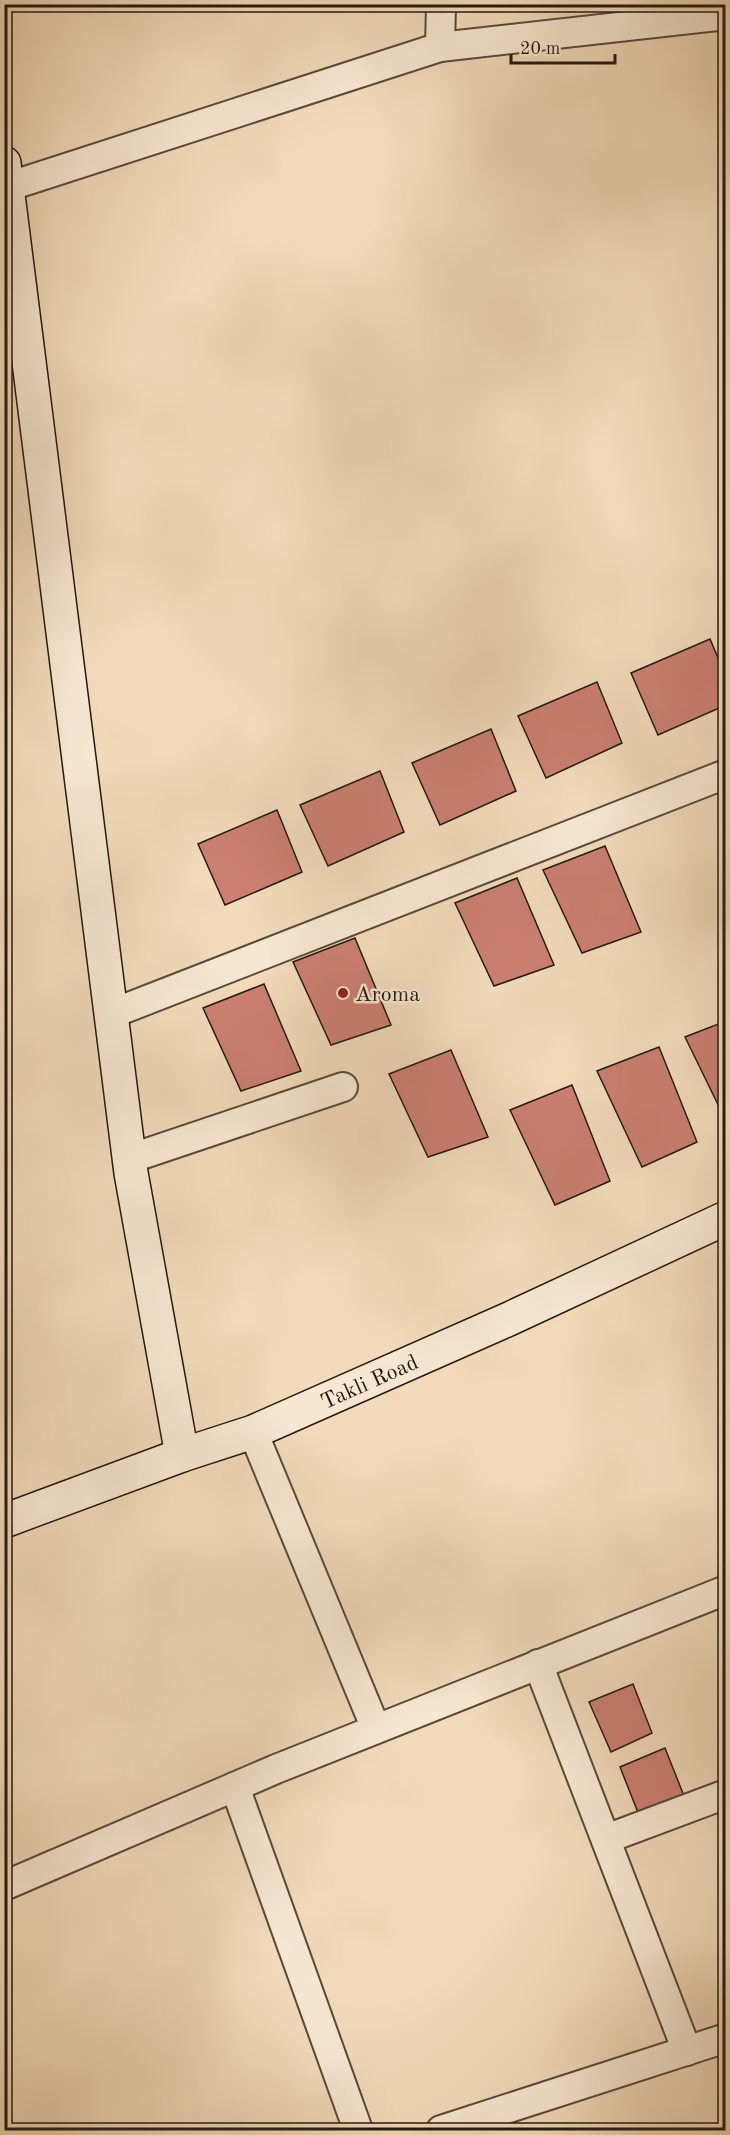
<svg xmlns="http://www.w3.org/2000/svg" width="730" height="2135" viewBox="0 0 730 2135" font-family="'Old Standard TT',serif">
	<rect width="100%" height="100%" fill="#f2daba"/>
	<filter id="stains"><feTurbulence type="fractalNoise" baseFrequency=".00333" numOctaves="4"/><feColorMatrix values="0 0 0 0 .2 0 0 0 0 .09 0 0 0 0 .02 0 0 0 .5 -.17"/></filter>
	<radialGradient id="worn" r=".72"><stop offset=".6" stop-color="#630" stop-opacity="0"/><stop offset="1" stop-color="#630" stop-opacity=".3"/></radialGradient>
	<!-- building -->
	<g fill="#cb7f71" stroke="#231a11" stroke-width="1.5">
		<polygon points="710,639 726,677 726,705 658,735 631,673"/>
		<polygon points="597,682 622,743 546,778 518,716"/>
		<polygon points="491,729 516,791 440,825 412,763"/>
		<polygon points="380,771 404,832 328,866 300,805"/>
		<polygon points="277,810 302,872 225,905 198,844"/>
		<polygon points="605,846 641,932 582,953 543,870"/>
		<polygon points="517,878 554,965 494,986 455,903"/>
		<polygon points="355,938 391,1025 331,1045 293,962"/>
		<polygon points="264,984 301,1071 241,1091 203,1008"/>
		<polygon points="726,1021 726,1121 685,1037"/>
		<polygon points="659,1047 697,1142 642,1167 597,1071"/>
		<polygon points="451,1050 488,1137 428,1157 389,1074"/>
		<polygon points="572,1085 610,1181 555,1205 510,1110"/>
		<polygon points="633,1684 652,1733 611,1752 589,1702"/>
		<polygon points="665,1748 684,1796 639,1815 620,1767"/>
	</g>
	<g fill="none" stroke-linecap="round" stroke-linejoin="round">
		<!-- street casing -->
		<g stroke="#574a3b" stroke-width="32">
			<g id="street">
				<polyline points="440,47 726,15"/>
				<polyline points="7,187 440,47 441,4"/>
				<polyline points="111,1014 726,774"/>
				<polyline points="129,1159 343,1087"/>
				<polyline points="253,1432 376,1729"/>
				<polyline points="538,1664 687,2051"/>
				<polyline points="235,1787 358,2130"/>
				<polyline points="606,1839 726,1794"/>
				<polyline points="4,1886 276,1769 726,1590"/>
				<polyline points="441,2130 726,2038"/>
			</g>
		</g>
		<!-- secondary casing -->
		<g stroke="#231a11" stroke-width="36">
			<g id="secondary">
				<polyline points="4,163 131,1173 182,1455"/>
				<polyline points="4,1521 182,1455 253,1432 509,1319 726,1218"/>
			</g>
		</g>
		<!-- street -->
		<use href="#street" stroke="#f7e7d2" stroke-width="28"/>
		<!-- secondary -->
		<use href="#secondary" stroke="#f7e7d2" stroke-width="33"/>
	</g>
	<!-- markers -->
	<circle fill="#8f2418" stroke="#f7e7d2" stroke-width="2" cx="343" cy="993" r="6"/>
	<g text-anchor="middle" stroke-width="5" stroke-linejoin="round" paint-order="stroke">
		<!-- poi labels -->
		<g font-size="22" fill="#231a11" stroke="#f7e7d2" text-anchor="start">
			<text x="355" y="1001">Aroma</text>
		</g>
		<!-- street labels -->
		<g font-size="22" fill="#231a11" stroke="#f7e7d2">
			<text transform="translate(369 1381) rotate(-24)" y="8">Takli Road</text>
		</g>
	</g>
	<!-- margin -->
	<rect width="730" height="2135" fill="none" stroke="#f2daba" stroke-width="24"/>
	<rect x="6" y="6" width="718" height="2123" fill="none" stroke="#231a11" stroke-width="3"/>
	<rect x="12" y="12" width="706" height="2111" fill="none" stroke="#231a11" stroke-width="1.5"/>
	<!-- scale -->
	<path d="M511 54v9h104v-9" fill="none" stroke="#231a11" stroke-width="3"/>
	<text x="520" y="54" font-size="18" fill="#231a11" stroke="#f7e7d2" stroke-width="4.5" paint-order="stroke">20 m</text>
	<rect width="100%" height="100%" filter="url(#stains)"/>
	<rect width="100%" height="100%" fill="url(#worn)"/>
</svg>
